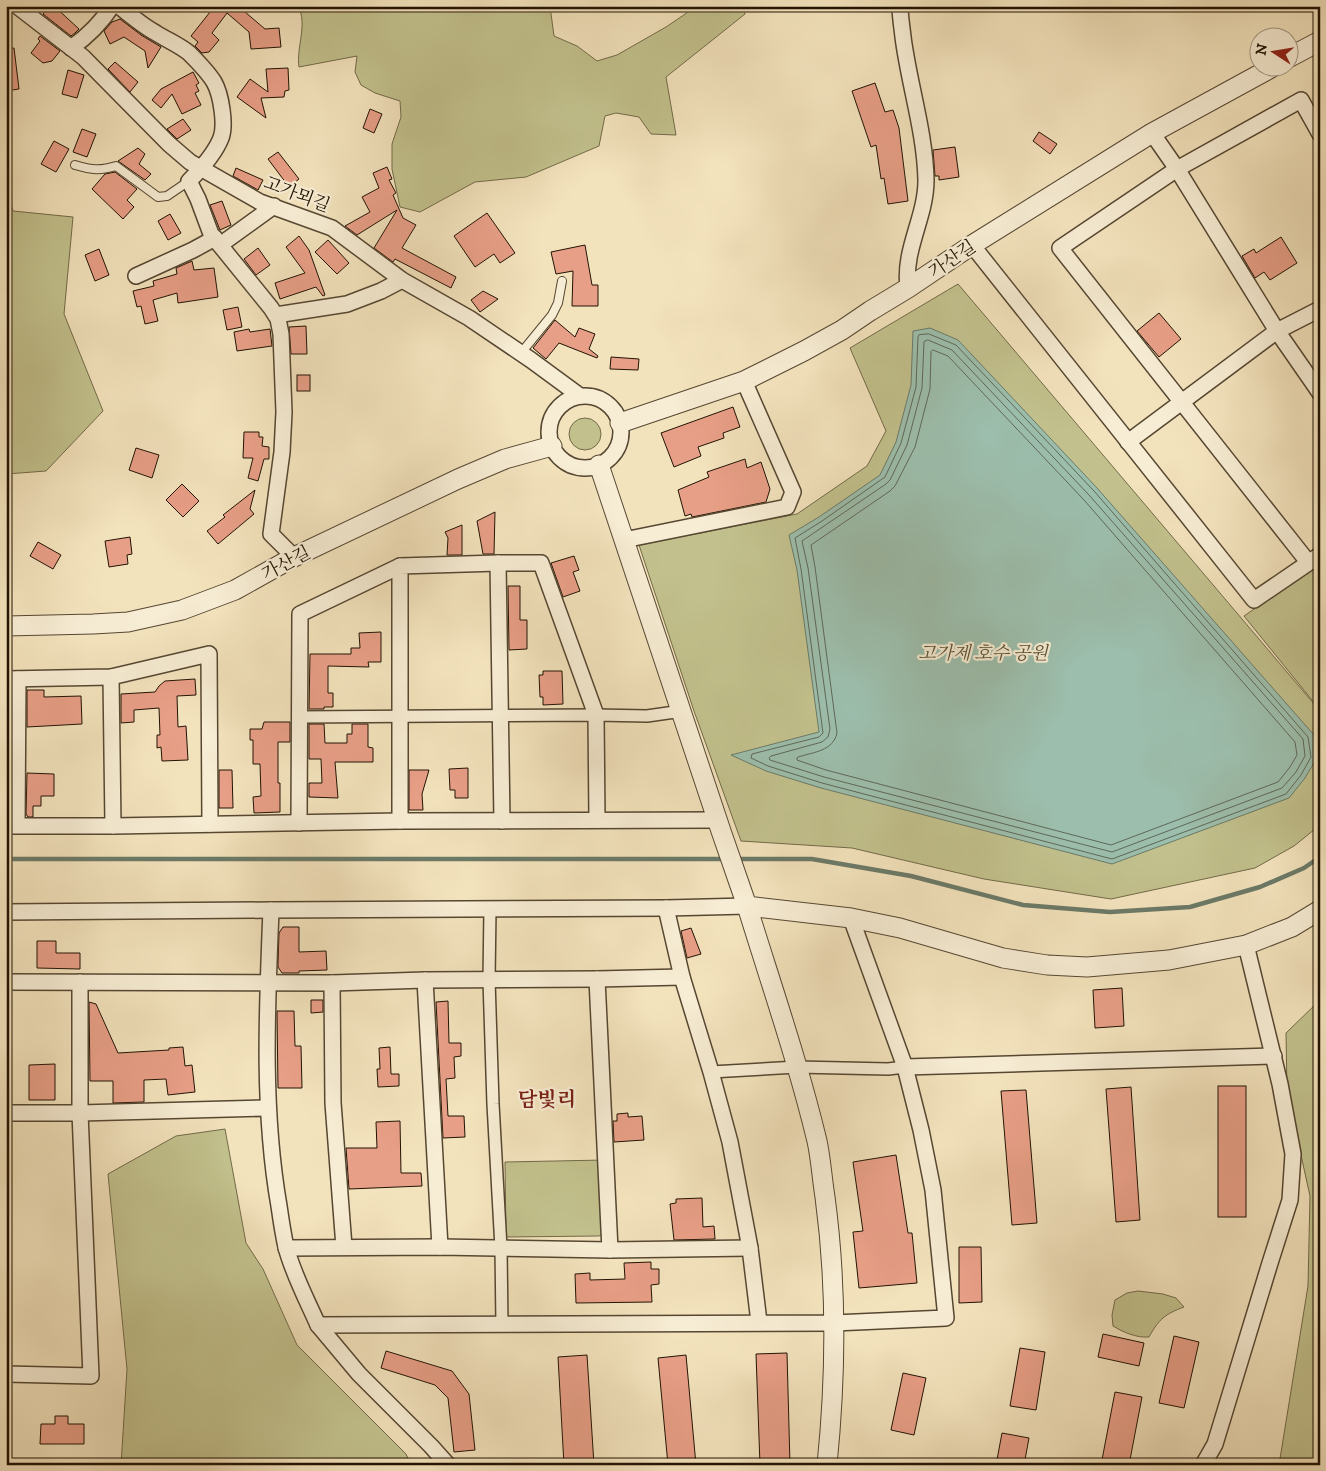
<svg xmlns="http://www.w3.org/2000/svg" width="1326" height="1471" viewBox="0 0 1326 1471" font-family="'IM FELL DW Pica','Noto Serif KR',serif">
	<rect width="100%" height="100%" fill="#f3e3bd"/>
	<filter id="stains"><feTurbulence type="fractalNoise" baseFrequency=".004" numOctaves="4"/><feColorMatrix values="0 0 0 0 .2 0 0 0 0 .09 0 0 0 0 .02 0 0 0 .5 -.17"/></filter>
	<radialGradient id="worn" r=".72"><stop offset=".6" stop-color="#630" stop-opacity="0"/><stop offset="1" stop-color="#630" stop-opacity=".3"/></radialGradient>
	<!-- green -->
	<g fill="#c2c18d" stroke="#726a48">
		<path d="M298,6H550L554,36L577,46L597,61L617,55L666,27L697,6H743L745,14L666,77L676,135L651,134L639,117L616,113L605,116L599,146L526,177L475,182L420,212L400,207L392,169V144L401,117L400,101L375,93L361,85L355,72L357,56L299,67C296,48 308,24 298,6Z"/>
		<polygon points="6,181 13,211 73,217 64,314 103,411 46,471 6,474"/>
		<polygon points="958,284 1320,711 1320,825 1294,846 1255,868 1111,899 984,879 852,848 741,841 694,711 639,545 797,514 867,466 886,431 850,348"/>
		<circle cx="585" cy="434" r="16"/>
		<polygon points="1320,564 1320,710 1244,616"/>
		<polygon points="1320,1000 1320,1465 1279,1465 1308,1286 1310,1196 1287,1092 1286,1033"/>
		<polygon points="225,1129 246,1243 263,1269 297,1345 406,1454 411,1465 121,1465 127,1369 108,1174 176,1136"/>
		<polygon points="605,1160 605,1233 599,1236 506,1237 505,1162"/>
		<path d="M1138,1291L1163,1294L1176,1298L1184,1307C1165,1314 1159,1319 1149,1337C1136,1338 1123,1332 1113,1326L1112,1315L1115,1300L1127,1293Z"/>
	</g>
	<!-- water -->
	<polygon fill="#9cbeac" stroke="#6b7a68" points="930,328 958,340 1097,488 1314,735 1317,758 1305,778 1289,798 1112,864 821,788 766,771 731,755 819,732 797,570 789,535 819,517 880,475 896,442 911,385 913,331"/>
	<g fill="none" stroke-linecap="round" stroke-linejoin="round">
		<!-- shore -->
		<g stroke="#5e6858" stroke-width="1">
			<polygon points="929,334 956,345 1094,491 1308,737 1311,757 1301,775 1286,794 1112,859 822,783 768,766 751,758 752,754 819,737 823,733 801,569 795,538 822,521 885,477 901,443 916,387 918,337 919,335"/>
			<polygon points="928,340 952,350 1089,495 1303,739 1305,756 1296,772 1282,788 1112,852 824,777 770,760 769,758 771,756 822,742 828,737 830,729 808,568 802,541 886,484 890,480 907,445 922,388 924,342"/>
			<path d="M933,350L948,356L1084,500L1295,742L1297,755L1290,767L1278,782L1111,845L826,770L797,760V758L798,757C814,752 833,751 837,733L815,567L811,545L890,491L895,486L915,447L930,389L931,352Z"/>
		</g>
		<!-- stream -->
		<g stroke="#6b7a68" stroke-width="4.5">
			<polyline points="6,859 725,859"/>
			<polyline points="735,859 812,859 911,876 1023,905 1110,912 1190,907 1260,887 1304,868 1320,857"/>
		</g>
	</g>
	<!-- building -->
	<g fill="#e89f87" stroke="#211303">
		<polygon points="50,6 54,6 79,29 75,33 71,36 43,14"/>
		<polygon points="216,6 238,6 265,29 279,28 281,47 251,49 249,32 227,13 212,33 219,40 209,52 202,53 195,46 198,42 191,36 214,7"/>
		<polygon points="120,19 141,35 161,47 148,68 145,51 124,37 110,44 104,31 112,22"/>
		<polygon points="40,36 60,51 52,61 43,63 31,53 40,41 38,39"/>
		<polygon points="14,48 19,89 6,91 6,49"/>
		<polygon points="115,62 138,82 130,92 108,69"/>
		<polygon points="288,68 289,90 285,91 284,97 261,98 266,118 237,97 250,79 268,92 266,69"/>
		<polygon points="68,70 84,75 77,98 62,94"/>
		<polygon points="193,72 199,83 196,85 199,91 195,93 201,105 182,114 172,94 161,108 152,100 161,89"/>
		<polygon points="875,83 885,112 893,110 899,128 908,201 888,204 884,178 881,179 876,145 871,147 852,91"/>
		<polygon points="370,109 382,114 374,133 363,128"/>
		<polygon points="183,119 191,130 177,139 167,129"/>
		<polygon points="82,129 96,134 87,157 73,152"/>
		<polygon points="1039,132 1057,144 1050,154 1033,141"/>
		<polygon points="54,141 69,149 56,172 41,164"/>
		<polygon points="955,147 959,177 939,180 939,176 935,176 933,150"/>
		<polygon points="138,148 145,154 139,164 151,174 145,180 118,161"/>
		<polygon points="278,152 299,179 289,187 268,159"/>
		<polygon points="387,167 392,179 389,180 396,193 393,195 403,218 416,225 402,248 456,277 451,288 395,259 393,262 374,248 397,210 357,235 345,226 370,212 362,197 379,188 373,173"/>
		<polygon points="236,168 263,180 258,190 233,176"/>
		<polygon points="115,172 137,189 127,200 134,207 123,219 92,189 105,174"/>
		<polygon points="222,201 231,225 220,230 210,205"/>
		<polygon points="487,213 515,253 500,263 494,254 475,267 454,236"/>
		<polygon points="170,214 181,233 168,240 158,221"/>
		<polygon points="299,236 309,250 325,295 323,296 316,287 280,299 275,283 305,273 286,247"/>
		<polygon points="1281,237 1297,263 1270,280 1264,272 1255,278 1242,256 1254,249 1256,253"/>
		<polygon points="328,240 349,263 337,274 315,252"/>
		<polygon points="585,245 592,285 598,285 598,306 572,306 573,271 556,274 551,252"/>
		<polygon points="258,248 270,265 256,275 244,259"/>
		<polygon points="99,249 109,275 95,281 85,255"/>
		<polygon points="192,261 194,270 214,268 218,297 178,303 177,293 153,300 158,321 145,324 141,306 137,307 133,291 154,286 153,281 177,274 176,268"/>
		<polygon points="483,291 498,299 480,312 471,300"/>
		<polygon points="238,307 242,327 227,330 223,310"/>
		<polygon points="1159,313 1181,339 1159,357 1137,331"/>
		<polygon points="555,320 575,337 579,328 595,334 589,349 598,356 597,358 559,343 546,359 533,348"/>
		<polygon points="306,326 307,354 291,354 289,327"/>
		<polygon points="249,329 250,332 270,329 272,346 237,351 234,332"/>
		<polygon points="611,357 639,359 638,370 610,369"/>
		<rect x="297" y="375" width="13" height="16"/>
		<polygon points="733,407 740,427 723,433 724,438 698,447 701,456 674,467 661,433"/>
		<polygon points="244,432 259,432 259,437 263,437 262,446 269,447 269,459 264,459 258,481 248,478 253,458 243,458"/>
		<polygon points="136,448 159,455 152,478 129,470"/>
		<polygon points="745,459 747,468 761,462 770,489 766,502 692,517 691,514 685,516 678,490 709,477 707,472"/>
		<polygon points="182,484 199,501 183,517 166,500"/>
		<polygon points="255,490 250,509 254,514 218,544 207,531 225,517 223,515"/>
		<polygon points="495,512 494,554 483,554 477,521"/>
		<polygon points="462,525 462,555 447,555 448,538 445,532"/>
		<polygon points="130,537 132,554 127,555 128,564 109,567 105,541"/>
		<polygon points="38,542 61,555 53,569 30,556"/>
		<polygon points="574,556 579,570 573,572 580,591 563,597 551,563"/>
		<polygon points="508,586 520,586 520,620 527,620 527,649 509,650"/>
		<polygon points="381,632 381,662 368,662 369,667 328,666 328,693 333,693 333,707 324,707 324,709 309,709 310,654 351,654 351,648 360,648 359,633"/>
		<polygon points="543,671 562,671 563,704 543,705 543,697 540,697 539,675 543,675"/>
		<polygon points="195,679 196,695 177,696 178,727 186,726 188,760 162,761 161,747 157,748 157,735 160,735 159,708 134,710 134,722 121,723 121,694 155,692 159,686 165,681"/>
		<polygon points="27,690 44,690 44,697 81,696 82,724 27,727"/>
		<polygon points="264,722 290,722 290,742 278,742 278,783 280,783 280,812 254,813 253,797 261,796 260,764 253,764 253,740 250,740 250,729 262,729"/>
		<polygon points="309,724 324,724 325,743 347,743 347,734 352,734 352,724 368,724 368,747 373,748 373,762 335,762 338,798 309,797 309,783 322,783 321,759 309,759"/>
		<polygon points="468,768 468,798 455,798 455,790 450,790 449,769"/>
		<polygon points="219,770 232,770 233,808 219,808"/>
		<polygon points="409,770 429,770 422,794 423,810 409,810"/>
		<polygon points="27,773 54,774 54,796 41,796 41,806 33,806 33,817 28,817 26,814"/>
		<polygon points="283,927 299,927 299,952 326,951 327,970 299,971 299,973 282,973 278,967 278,964 279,933"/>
		<polygon points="691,928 701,954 687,958 681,931"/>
		<polygon points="37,941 56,941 56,953 80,953 80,969 37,968"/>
		<polygon points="1122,988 1124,1026 1095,1028 1093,990"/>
		<polygon points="311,1000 323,1000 323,1012 311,1013"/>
		<polygon points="448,1001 449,1043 461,1043 461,1056 454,1057 455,1078 446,1079 448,1116 464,1116 465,1137 443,1138 436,1002"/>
		<polygon points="89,1002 96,1004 118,1053 169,1050 169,1048 183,1047 185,1066 192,1065 195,1092 168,1095 166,1079 144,1080 144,1102 113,1103 113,1081 90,1081"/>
		<polygon points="277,1011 294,1011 295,1046 301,1046 302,1088 278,1088"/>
		<polygon points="390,1047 391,1074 399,1074 399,1086 378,1087 377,1069 380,1069 379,1048"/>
		<polygon points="55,1064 55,1100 29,1100 29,1065"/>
		<rect x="1218" y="1086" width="28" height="131"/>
		<polygon points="1131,1087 1140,1220 1116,1222 1106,1089"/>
		<polygon points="1026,1090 1037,1223 1012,1225 1001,1091"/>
		<polygon points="628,1113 628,1117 642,1116 644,1140 614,1142 613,1121 617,1121 617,1114"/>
		<polygon points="400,1121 401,1173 421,1173 422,1186 349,1189 346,1148 377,1148 376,1122"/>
		<polygon points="896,1155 908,1233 912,1233 917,1283 859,1288 853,1232 863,1231 853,1162"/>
		<polygon points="702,1198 703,1227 714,1226 715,1239 674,1240 670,1204 676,1203 676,1199"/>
		<polygon points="959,1247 981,1247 982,1302 959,1303"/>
		<polygon points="651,1262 651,1269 659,1269 659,1284 651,1285 652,1302 576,1303 575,1274 590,1273 590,1280 625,1279 624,1263"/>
		<polygon points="1103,1334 1144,1343 1139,1366 1098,1357"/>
		<polygon points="1174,1336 1199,1342 1184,1408 1159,1403"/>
		<polygon points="1020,1348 1045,1352 1036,1410 1010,1406"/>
		<polygon points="386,1351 452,1371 469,1394 475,1450 454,1452 448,1398 435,1385 381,1368"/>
		<polygon points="787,1353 790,1465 760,1465 756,1354"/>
		<polygon points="587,1355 594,1465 564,1465 558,1357"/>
		<polygon points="686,1355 696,1465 668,1465 658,1358"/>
		<polygon points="903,1373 926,1378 914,1435 891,1430"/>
		<polygon points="1115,1392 1142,1397 1129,1465 1101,1465"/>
		<polygon points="55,1416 68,1416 68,1424 84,1424 84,1444 40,1444 41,1424 55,1424"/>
		<polygon points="1002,1433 1029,1438 1024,1465 996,1465"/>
	</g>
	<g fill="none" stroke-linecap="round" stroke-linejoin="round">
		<!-- service casing -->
		<g stroke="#564732" stroke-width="10">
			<g id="service">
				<path d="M75,165C92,170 100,171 116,166L158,197L167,196L189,181"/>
				<polyline points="521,353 552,315 558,303 562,281"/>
			</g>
		</g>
		<!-- pedestrian casing -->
		<g stroke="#564732" stroke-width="14">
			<g id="pedestrian">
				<polyline points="299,717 596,715 647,716 682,711"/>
				<polyline points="490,909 489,980 493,1104 501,1248 502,1325"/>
				<polyline points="711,1072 797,1067 888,1069 905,1067"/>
			</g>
		</g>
		<!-- minor casing -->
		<g stroke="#564732" stroke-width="18">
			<g id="minor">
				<polyline points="17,6 83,57 169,144 190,162 260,202 332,228 402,280 469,318 531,360 580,396"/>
				<path d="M119,6C131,16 143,26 156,33C167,40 179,45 189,53C197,61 208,72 214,82C221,94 226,125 221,138C215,153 200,170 189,181L198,199L211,234L271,308L278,319L281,334L284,412L282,452L271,534L294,557"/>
				<path d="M900,6C900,16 902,27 903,37C909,84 925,132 926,180C926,218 903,249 908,288"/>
				<path d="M71,48C88,36 101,23 112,6"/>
				<polyline points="1152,133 1177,169 1060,248 1308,562"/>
				<polyline points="1320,134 1301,100 1177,169 1277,331 1320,393"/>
				<polyline points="220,245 274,206"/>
				<polyline points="972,245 1254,600 1320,555"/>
				<polyline points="136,276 193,250 215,238"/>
				<polyline points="276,315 347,304 381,291 402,280"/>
				<circle cx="585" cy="432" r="36"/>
				<polyline points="1128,442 1277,331 1320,309"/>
				<polyline points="624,540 787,507 793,492 744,381"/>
				<polyline points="498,563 502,821"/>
				<polyline points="111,677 113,826"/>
				<polyline points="6,679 111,677 209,654 210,824"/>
				<polyline points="400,821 400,566 498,563 541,563 596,715 597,820"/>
				<polyline points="299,823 300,614 400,566"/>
				<polyline points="17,825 18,679"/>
				<polyline points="6,826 113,826 400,821 718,820"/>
				<path d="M747,906L666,908L271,910C267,1009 262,1108 279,1206C281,1220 283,1234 286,1247C293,1274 307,1300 318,1325L834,1323L946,1318L933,1190L921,1130L905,1067"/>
				<polyline points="666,908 682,977 711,1072 730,1142 750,1248 759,1322"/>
				<polyline points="6,912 271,910"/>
				<polyline points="851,918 905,1067 1274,1056"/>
				<polyline points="597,979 610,1250"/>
				<polyline points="425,980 440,1247"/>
				<polyline points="6,982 332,983 425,980 597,979 682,977"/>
				<polyline points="332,983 333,1103 344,1247"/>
				<polyline points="6,1113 80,1113 268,1108"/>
				<polyline points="286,1248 440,1247 610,1250 750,1248"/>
				<polyline points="318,1325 359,1374 431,1446 448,1465"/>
				<polyline points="6,1374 91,1376 80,1113 80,982"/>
				<polyline points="1203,1465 1215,1444 1270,1263 1290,1200 1293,1154 1280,1084 1246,945"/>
			</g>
		</g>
		<!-- tertiary casing -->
		<g stroke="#564732" stroke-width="21">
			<g id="tertiary">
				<polyline points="1288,58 1320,41"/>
				<polyline points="620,423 744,381 804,351 842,330 870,311 908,288 972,245 1152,133 1271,68"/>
				<polyline points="599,465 721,831 747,906 851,918 900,928 1003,958 1047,965 1087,967 1169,960 1246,945 1292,927 1320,910"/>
				<polyline points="6,626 93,624 128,622 182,610 235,590 294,557 458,479 505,459 552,446"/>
				<path d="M747,906C771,984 798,1062 817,1141C821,1159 822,1179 825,1197C837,1286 836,1376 827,1465"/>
			</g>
		</g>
		<!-- service -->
		<use href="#service" stroke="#f7edd4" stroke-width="8"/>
		<!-- pedestrian -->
		<use href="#pedestrian" stroke="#f7edd4" stroke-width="11"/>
		<!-- minor -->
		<use href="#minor" stroke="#f7edd4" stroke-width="15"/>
		<!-- tertiary -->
		<use href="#tertiary" stroke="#f7edd4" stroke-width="19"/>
	</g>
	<g text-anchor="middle" stroke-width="4.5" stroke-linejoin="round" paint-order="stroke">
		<!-- street labels -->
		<g font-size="18" fill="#211303" stroke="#f7edd4">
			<text transform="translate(297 194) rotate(21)" y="6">고가뫼길</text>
			<text transform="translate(952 259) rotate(-34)" y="6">가산길</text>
			<text transform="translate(286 563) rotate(-28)" y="6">가산길</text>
		</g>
		<!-- park labels -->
		<g font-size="18" font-style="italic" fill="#595033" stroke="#f7edd4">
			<text x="983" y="659">고가제 호수 공원</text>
		</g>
		<!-- quarter labels -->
		<g font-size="20" font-weight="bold" fill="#7a1f14" stroke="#f7edd4">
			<text x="547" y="1106">담빛리</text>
		</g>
	</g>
	<!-- margin -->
	<rect width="1326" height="1471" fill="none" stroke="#f3e3bd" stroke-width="25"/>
	<rect x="8" y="8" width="1311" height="1456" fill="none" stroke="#211303" stroke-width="2.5"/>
	<rect x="12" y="12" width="1301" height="1446" fill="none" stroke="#211303"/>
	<!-- north arrow -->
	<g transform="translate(1274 52) rotate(282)"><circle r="24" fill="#f7edd4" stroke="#a19680"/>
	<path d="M0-4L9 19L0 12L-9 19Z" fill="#8f2418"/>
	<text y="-8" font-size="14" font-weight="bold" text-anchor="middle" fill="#211303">N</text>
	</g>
	<rect width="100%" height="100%" filter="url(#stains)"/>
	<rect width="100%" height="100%" fill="url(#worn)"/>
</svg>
